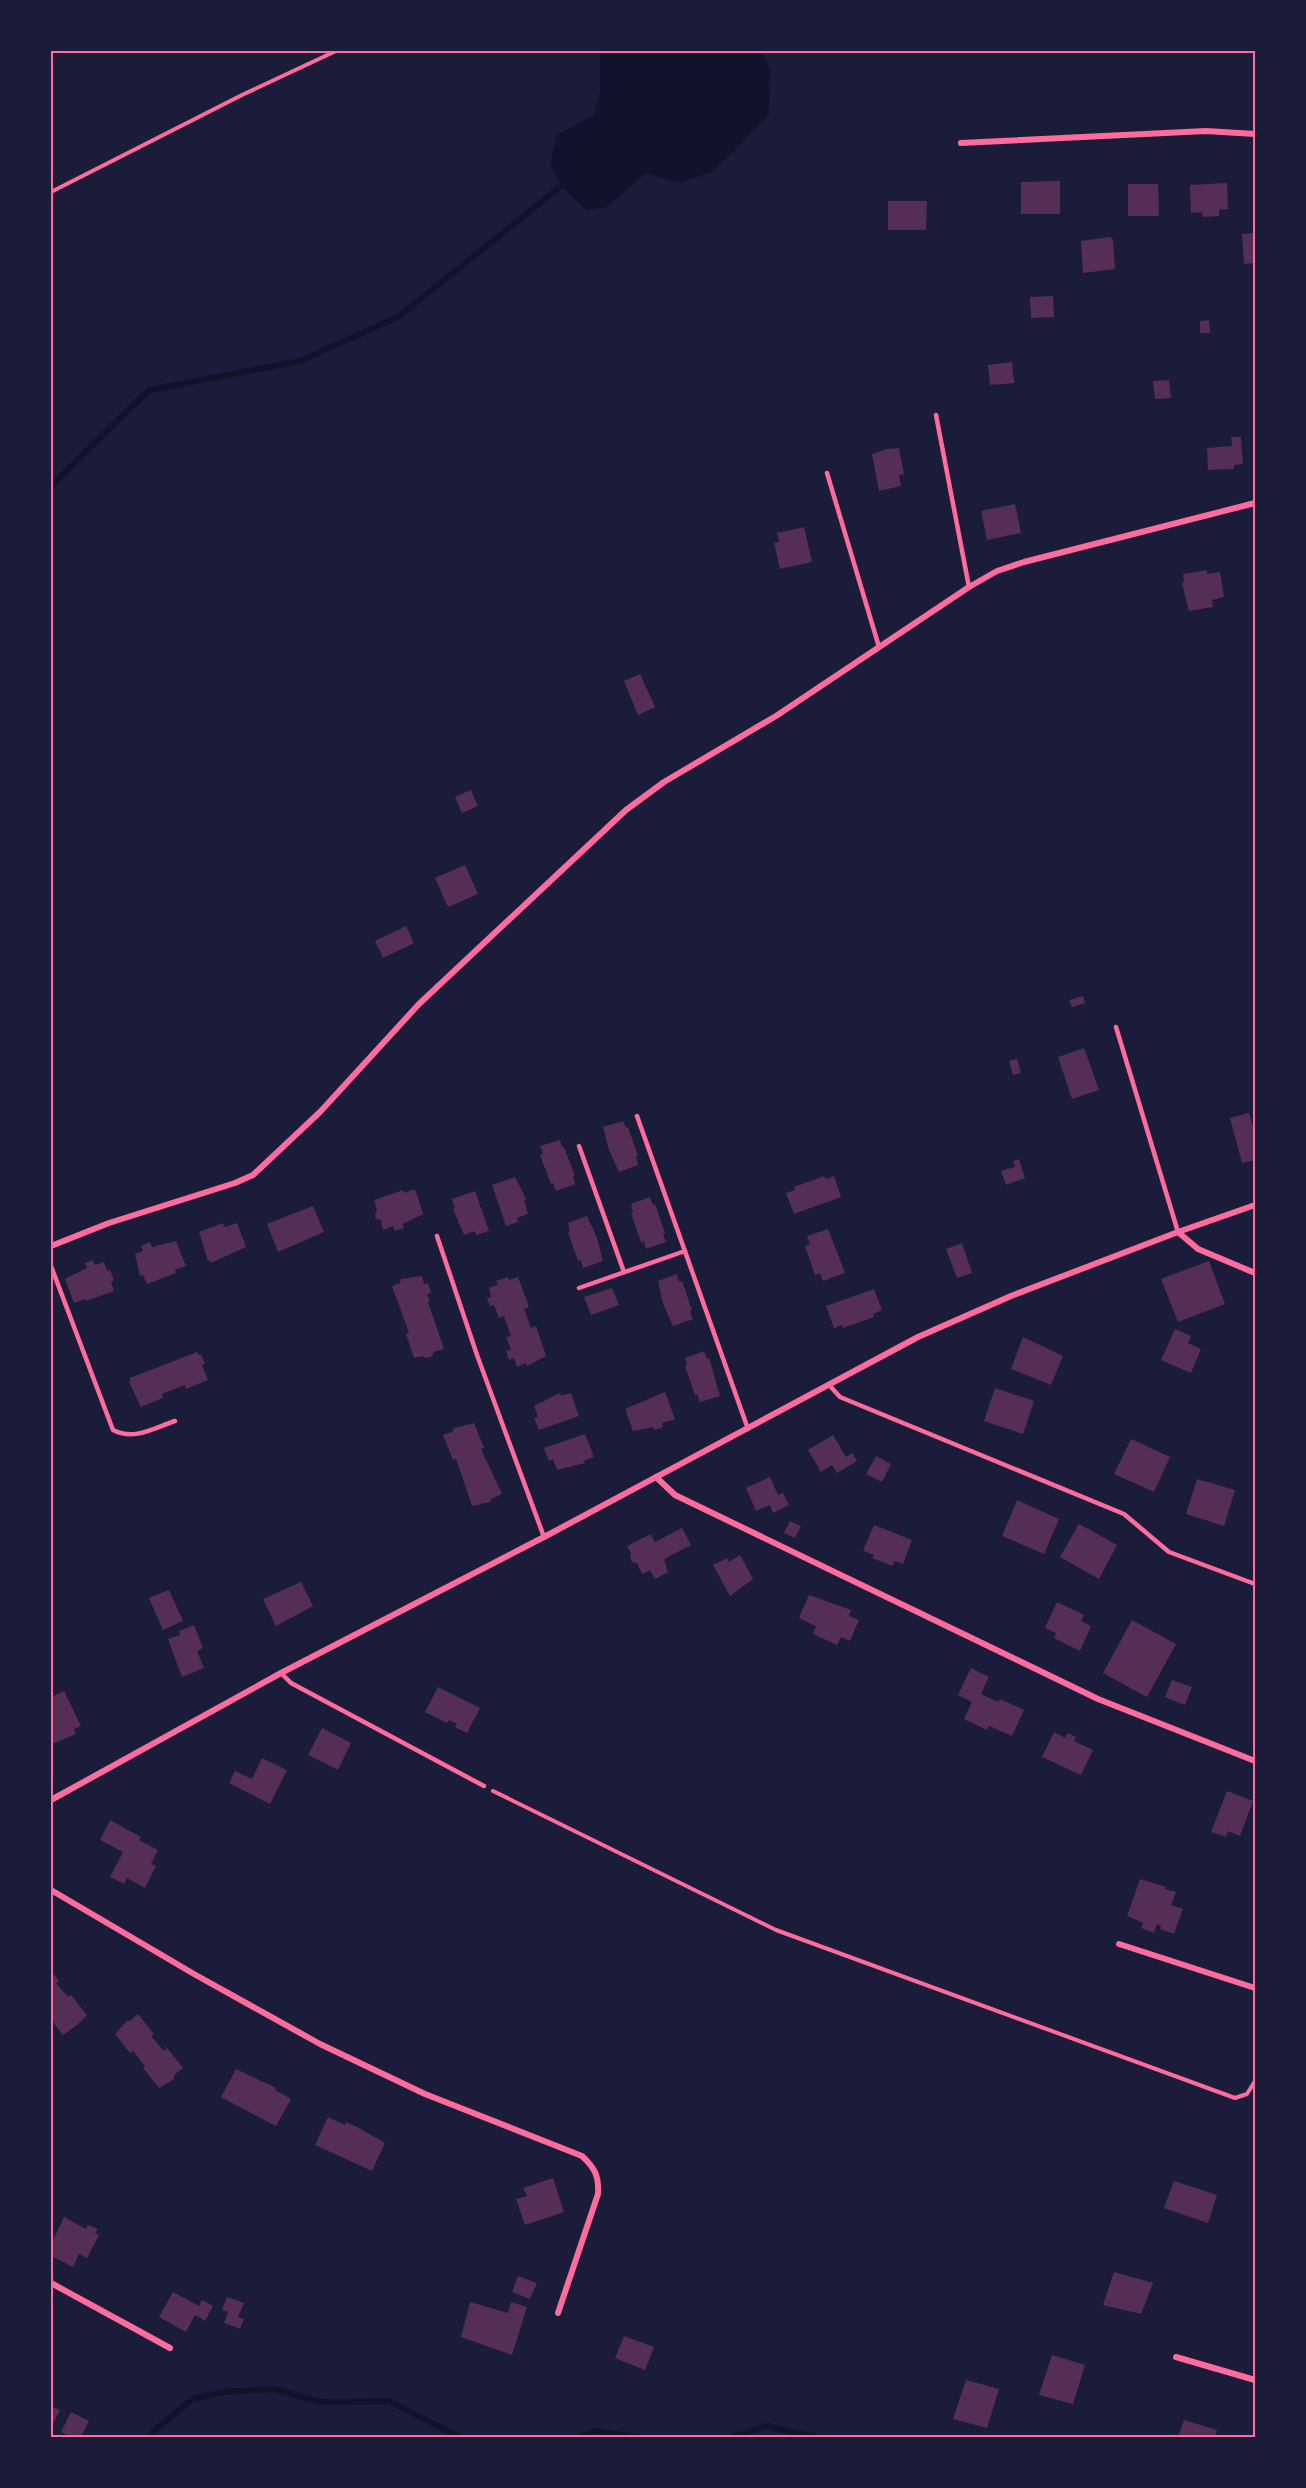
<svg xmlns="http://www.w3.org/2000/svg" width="1306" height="2488" viewBox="0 0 1306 2488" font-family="'Crimson Pro',serif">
	<rect width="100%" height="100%" fill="#1b1b3a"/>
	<!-- water -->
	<polygon fill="#12122b" points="600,51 761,51 770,69 769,114 730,155 711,172 681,183 645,173 607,207 586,210 561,186 550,163 557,135 594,115 600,93"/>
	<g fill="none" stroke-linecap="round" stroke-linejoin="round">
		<!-- stream -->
		<g stroke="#12122b" stroke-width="6">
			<polyline points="51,486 149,390 300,361 398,317 566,182"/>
			<polyline points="150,2437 153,2432 192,2399 225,2392 274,2389 320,2402 389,2401 459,2437"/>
			<polyline points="581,2437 595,2431 637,2437"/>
			<polyline points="733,2437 766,2426 816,2437"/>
		</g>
	</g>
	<!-- building -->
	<g fill="#542f53">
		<polygon points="1060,181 1060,214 1021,214 1021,182"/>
		<polygon points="1227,183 1228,209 1219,210 1219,216 1203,217 1202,212 1191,213 1190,185"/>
		<polygon points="1128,184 1158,184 1159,216 1128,216"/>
		<polygon points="888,201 927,201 926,230 888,230"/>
		<polygon points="1255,233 1255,263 1244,264 1242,234"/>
		<polygon points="1110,237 1113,240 1115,269 1083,273 1081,241"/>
		<polygon points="1053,296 1054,317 1031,318 1030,297"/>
		<polygon points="1209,320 1210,333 1200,333 1200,321"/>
		<polygon points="1012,362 1014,383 990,385 988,365"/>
		<polygon points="1169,380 1171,398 1155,399 1153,381"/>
		<polygon points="1231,437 1241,437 1243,464 1234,465 1234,469 1208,470 1207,448 1232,446"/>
		<polygon points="899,448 904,474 899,475 901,486 879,491 872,454 887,449"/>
		<polygon points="1015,504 1021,533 987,540 981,511"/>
		<polygon points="804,527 812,562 780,569 774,543 779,542 777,533"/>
		<polygon points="1207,570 1207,574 1220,572 1224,597 1212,600 1213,607 1189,611 1182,583 1184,582 1183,574"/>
		<polygon points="640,674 655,707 638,715 624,681"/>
		<polygon points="471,790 478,806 462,813 455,797"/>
		<polygon points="465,865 478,894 448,907 435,878"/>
		<polygon points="406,926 414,943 383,958 375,941"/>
		<polygon points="1083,996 1085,1003 1072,1007 1069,1000"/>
		<polygon points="1084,1048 1099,1090 1072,1099 1058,1057"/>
		<polygon points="1017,1059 1021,1073 1013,1075 1009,1061"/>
		<polygon points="1249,1113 1255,1134 1255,1160 1242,1163 1230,1118"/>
		<polygon points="623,1121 626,1128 628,1127 638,1156 636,1157 638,1165 619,1172 609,1150 603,1127"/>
		<polygon points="560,1140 562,1147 564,1147 575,1176 573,1176 575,1184 556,1191 553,1183 551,1184 540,1155 543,1154 540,1146"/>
		<polygon points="1019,1159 1025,1178 1006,1185 1001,1171 1015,1167 1013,1161"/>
		<polygon points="824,1176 826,1179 834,1176 841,1197 794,1214 786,1193 795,1190 794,1187"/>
		<polygon points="515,1177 526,1199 524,1200 528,1214 517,1218 518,1222 506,1226 492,1185"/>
		<polygon points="415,1189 423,1214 403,1224 404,1228 395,1231 393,1226 383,1230 381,1220 376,1219 375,1215 377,1210 374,1200 403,1190 404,1193"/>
		<polygon points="475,1191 489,1231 476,1235 475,1231 464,1235 453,1209 455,1208 452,1199"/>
		<polygon points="650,1197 653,1205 655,1204 665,1233 663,1234 666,1242 646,1249 644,1241 641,1242 631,1213 633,1212 631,1204"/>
		<polygon points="313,1206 324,1232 278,1252 267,1224"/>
		<polygon points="587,1216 597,1238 603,1261 583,1268 581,1260 578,1261 568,1232 570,1231 568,1223"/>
		<polygon points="223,1223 225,1227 237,1223 246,1247 211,1263 210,1260 208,1261 199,1232"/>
		<polygon points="828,1229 845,1273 823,1281 820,1273 815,1275 805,1246 810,1244 807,1236"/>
		<polygon points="176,1241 186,1266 175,1270 176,1273 147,1284 143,1275 140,1276 135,1254 143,1251 141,1246 150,1242 152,1247"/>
		<polygon points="962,1243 972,1273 957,1278 946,1249"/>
		<polygon points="93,1260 95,1265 104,1262 107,1271 110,1270 114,1280 111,1282 114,1291 86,1301 85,1299 74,1303 65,1279 87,1268 85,1263"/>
		<polygon points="1209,1261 1225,1304 1178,1322 1161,1279"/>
		<polygon points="677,1274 679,1282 682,1281 692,1310 690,1311 693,1319 673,1326 663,1304 658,1281"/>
		<polygon points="422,1276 424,1284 428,1283 431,1293 427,1294 430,1302 428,1302 444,1349 434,1352 432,1356 426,1358 422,1356 414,1358 406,1334 409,1333 392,1286 400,1283 401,1279"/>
		<polygon points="508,1277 509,1280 518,1277 529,1307 524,1309 531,1328 536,1326 546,1356 527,1366 526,1363 517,1367 514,1358 509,1360 506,1351 511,1350 506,1337 511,1336 504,1316 499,1318 494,1305 490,1306 487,1298 491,1297 489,1288 498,1285 496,1281"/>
		<polygon points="612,1288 619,1305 591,1315 584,1297"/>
		<polygon points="874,1289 882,1310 873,1314 874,1317 843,1328 842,1325 834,1328 826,1306"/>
		<polygon points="1175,1329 1191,1336 1188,1343 1201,1349 1191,1373 1161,1360"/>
		<polygon points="1023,1337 1063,1356 1051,1385 1011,1369"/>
		<polygon points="704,1351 707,1359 709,1358 720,1396 700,1402 697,1394 695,1395 685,1366 687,1365 685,1358"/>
		<polygon points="197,1352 199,1355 201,1354 205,1364 202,1365 208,1380 186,1389 185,1385 162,1394 163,1398 141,1407 129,1382 131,1381 130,1378"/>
		<polygon points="995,1388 1034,1401 1023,1434 984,1421"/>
		<polygon points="665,1392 675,1419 662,1423 663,1427 655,1430 653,1427 633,1431 625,1409"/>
		<polygon points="560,1393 561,1396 571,1393 579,1416 539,1430 534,1418 538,1417 534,1406"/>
		<polygon points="474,1423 484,1448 481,1449 502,1494 491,1499 490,1502 472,1506 460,1470 456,1459 453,1460 443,1435 452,1432 454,1428"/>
		<polygon points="585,1434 594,1457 584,1461 585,1463 557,1470 553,1459 549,1461 544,1448"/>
		<polygon points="833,1435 846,1457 852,1453 857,1461 837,1473 832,1465 821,1472 808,1450"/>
		<polygon points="1131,1439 1170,1457 1154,1492 1114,1474"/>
		<polygon points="876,1456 891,1464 882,1482 866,1474"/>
		<polygon points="770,1477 778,1495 783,1493 789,1505 773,1513 770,1505 756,1511 746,1488"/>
		<polygon points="1197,1479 1235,1490 1224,1526 1186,1514"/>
		<polygon points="1017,1500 1059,1519 1044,1554 1002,1536"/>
		<polygon points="790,1521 801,1526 795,1538 784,1533"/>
		<polygon points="1079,1524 1117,1545 1099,1579 1060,1557"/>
		<polygon points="874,1525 912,1540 903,1564 895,1561 892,1566 872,1558 874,1555 863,1551"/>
		<polygon points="682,1528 691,1545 664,1559 668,1572 655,1579 650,1570 642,1574 637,1563 632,1562 630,1557 631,1553 627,1546 651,1534 655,1542"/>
		<polygon points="740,1555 753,1579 730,1596 713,1565 727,1558 729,1562"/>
		<polygon points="301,1582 313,1606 276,1626 263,1599"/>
		<polygon points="169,1590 183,1621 163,1630 149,1598"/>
		<polygon points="809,1595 851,1610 849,1616 859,1620 850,1641 841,1637 837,1645 813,1634 816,1626 799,1618"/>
		<polygon points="1057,1602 1084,1615 1081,1621 1091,1626 1080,1651 1054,1638 1056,1633 1045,1628"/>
		<polygon points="1132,1620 1176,1644 1147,1697 1103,1673"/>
		<polygon points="194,1625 203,1648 197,1651 204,1668 182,1677 168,1639 180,1635 179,1631"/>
		<polygon points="971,1668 989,1677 981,1694 998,1702 1000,1699 1024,1710 1012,1736 989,1726 987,1730 964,1719 972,1702 958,1695"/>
		<polygon points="1172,1680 1192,1687 1185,1705 1165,1697"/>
		<polygon points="438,1687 480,1708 467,1733 455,1727 457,1724 449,1720 447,1723 425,1712"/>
		<polygon points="64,1691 81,1726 74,1729 76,1734 52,1744 51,1697"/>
		<polygon points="322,1728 351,1743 338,1770 308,1755"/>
		<polygon points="1054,1732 1065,1738 1068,1733 1076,1737 1074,1741 1093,1750 1081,1775 1042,1757"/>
		<polygon points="262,1758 287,1770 270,1804 229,1783 235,1771 252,1779"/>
		<polygon points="1227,1791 1253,1801 1240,1836 1228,1831 1226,1837 1211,1832"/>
		<polygon points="110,1820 141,1837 139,1840 158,1850 151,1864 156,1866 145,1888 127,1878 124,1884 110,1877 123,1852 100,1840"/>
		<polygon points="1140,1879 1166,1887 1165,1889 1176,1892 1171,1905 1183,1909 1174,1934 1160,1929 1161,1926 1157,1924 1154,1933 1141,1928 1143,1923 1127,1916"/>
		<polygon points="51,1971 59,1981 56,1983 68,1997 71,1995 87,2015 77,2025 63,2035 51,2020"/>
		<polygon points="138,2014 154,2034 151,2036 164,2051 167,2048 183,2068 174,2075 174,2079 159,2088 143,2068 145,2066 133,2051 130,2053 115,2034 127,2021 130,2021"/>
		<polygon points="236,2069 276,2088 275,2090 291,2099 276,2126 221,2097"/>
		<polygon points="328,2117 345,2125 346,2122 357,2127 385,2143 372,2171 315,2145"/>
		<polygon points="553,2178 564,2212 525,2225 516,2199 527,2196 523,2188"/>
		<polygon points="1174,2181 1217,2195 1208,2223 1164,2208"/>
		<polygon points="64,2217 86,2229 88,2225 98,2229 95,2233 99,2235 87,2258 79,2254 73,2267 51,2256 51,2244"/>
		<polygon points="1114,2272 1153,2283 1141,2314 1103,2305"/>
		<polygon points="518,2276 537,2283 530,2299 512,2292"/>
		<polygon points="173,2292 199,2306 202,2300 213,2306 205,2321 195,2315 186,2332 159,2317"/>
		<polygon points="227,2297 244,2303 238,2317 244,2319 240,2329 224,2323 228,2312 222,2310"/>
		<polygon points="470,2302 508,2313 511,2302 527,2307 512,2355 461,2337"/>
		<polygon points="624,2336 654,2347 645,2370 615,2358"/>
		<polygon points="1052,2355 1085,2365 1073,2404 1039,2395"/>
		<polygon points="966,2380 999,2389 987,2428 953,2419"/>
		<polygon points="51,2406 60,2410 51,2428"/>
		<polygon points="71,2412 89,2421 81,2437 72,2437 61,2432"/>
		<polygon points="1184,2420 1217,2430 1215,2437 1178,2437"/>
	</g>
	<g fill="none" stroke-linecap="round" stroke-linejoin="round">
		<!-- path -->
		<g stroke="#ff6b9d" stroke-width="4">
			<polyline points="51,192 242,95 336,51"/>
			<polyline points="493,1791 776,1930 1235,2098 1247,2094 1255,2081"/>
		</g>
		<!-- service -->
		<g stroke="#ff6b9d" stroke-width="4.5">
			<polyline points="936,415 969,587"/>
			<polyline points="827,473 879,647"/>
			<polyline points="1116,1027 1178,1232"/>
			<polyline points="637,1116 748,1429"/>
			<polyline points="579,1146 624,1272"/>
			<polyline points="437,1236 477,1355 544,1537"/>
			<path d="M51,1266L113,1430C134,1441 154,1428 175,1421"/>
			<polyline points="579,1288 685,1251"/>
			<polyline points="830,1386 840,1397 1124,1514 1169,1552 1255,1584"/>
			<polyline points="281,1673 291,1683 484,1786"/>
		</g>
		<!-- minor -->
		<g stroke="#ff6b9d" stroke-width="6">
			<polyline points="961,143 1206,131 1255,134"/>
			<polyline points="1178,1232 1198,1249 1255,1273"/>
			<polyline points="51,1246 109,1223 235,1183 253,1175 320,1112 419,1004 626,810 664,782 776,716 969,587 997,571 1024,562 1255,503"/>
			<polyline points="656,1477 675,1495 1098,1699 1255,1761"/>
			<polyline points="51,1800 281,1673 544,1537 918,1337 1011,1296 1178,1232 1255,1205"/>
			<path d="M51,1890L194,1974L320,2044L425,2094L582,2156C595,2168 599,2176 598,2194L558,2313"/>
			<polyline points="1119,1944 1255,1988"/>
			<polyline points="51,2283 170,2348"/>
			<polyline points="1176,2357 1255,2380"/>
		</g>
	</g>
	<!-- border -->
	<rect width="1306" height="2488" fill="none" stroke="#1b1b3a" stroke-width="105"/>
	<rect x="52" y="52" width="1202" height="2384" fill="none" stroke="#ff6b9d" stroke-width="2"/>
</svg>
